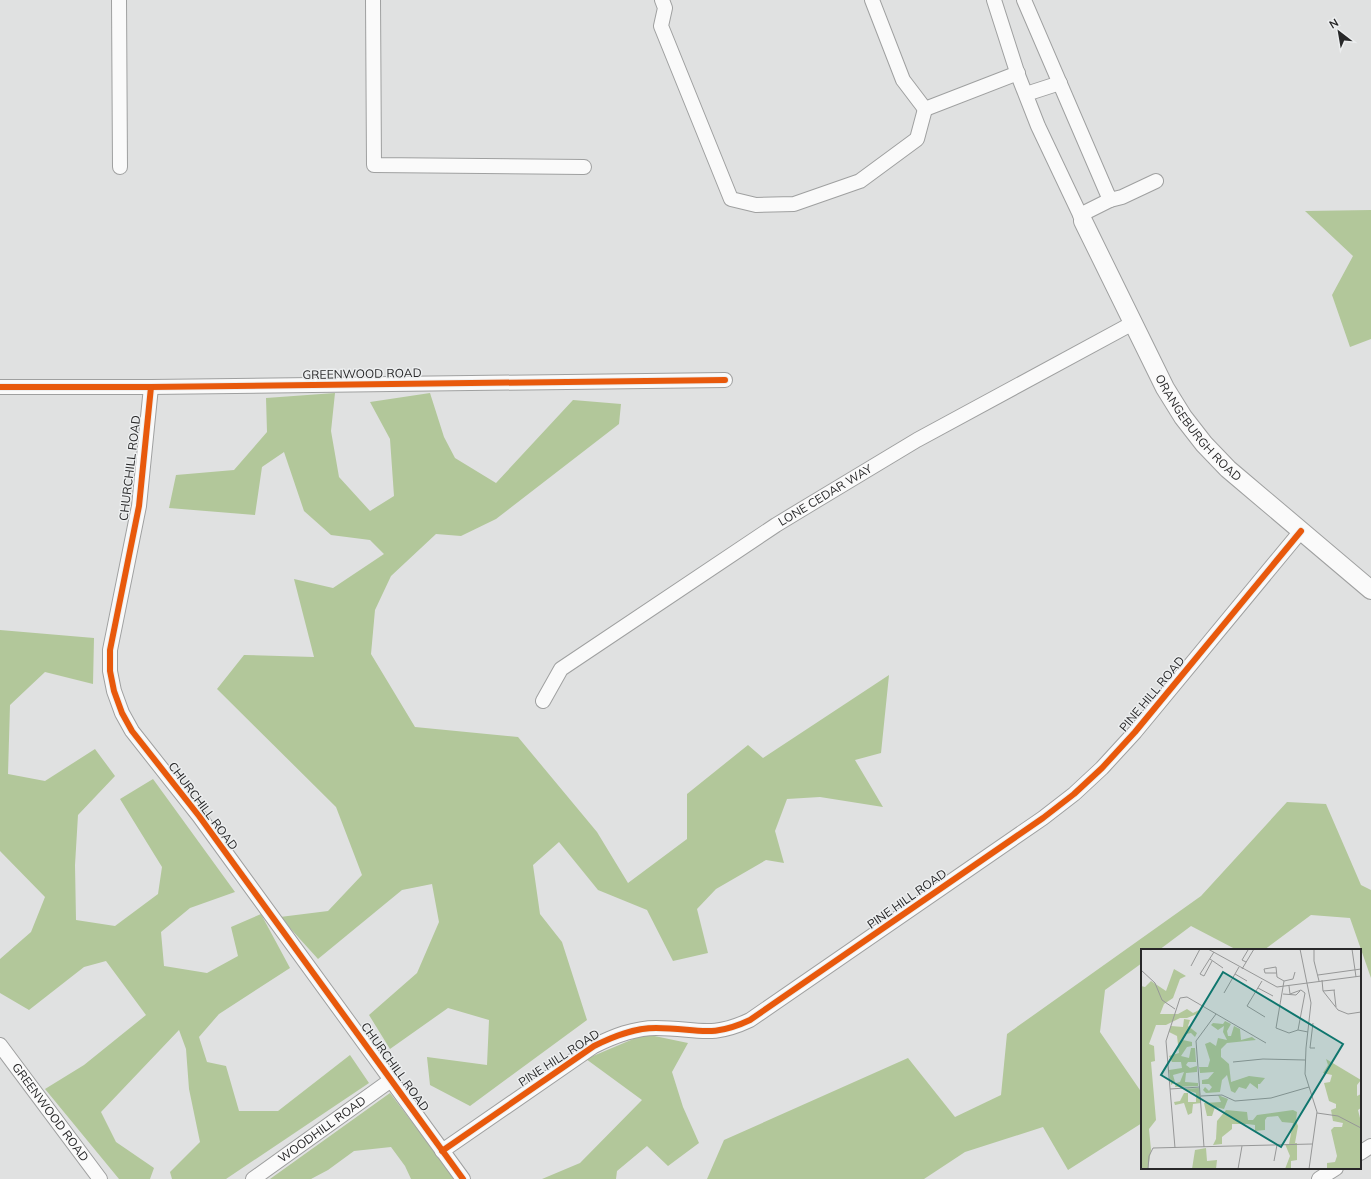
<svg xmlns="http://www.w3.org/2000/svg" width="1371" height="1179" viewBox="0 0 1371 1179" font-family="Mulish,sans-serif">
	<rect width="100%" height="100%" fill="#e0e1e1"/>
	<!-- forest -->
	<g fill="#b2c79a">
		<polygon points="1371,210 1371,339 1350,347 1332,295 1353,256 1305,211"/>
		<polygon points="335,393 331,431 339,477 370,511 394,496 390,439 370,402 430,393 444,437 455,458 496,483 573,400 621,404 619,424 496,519 461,536 436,534 391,576 375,610 371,654 415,727 518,737 597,832 628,883 687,839 687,794 748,745 763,758 889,675 881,753 855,760 883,807 820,797 787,799 775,831 784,863 766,860 716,889 697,909 708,953 673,961 647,910 598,890 559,842 533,865 540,914 562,942 587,1020 470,1106 430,1085 427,1057 487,1065 489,1020 448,1008 390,1049 369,1015 417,973 439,922 432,884 402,890 318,959 280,917 328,911 362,875 336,807 217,689 244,655 314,657 294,579 333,588 384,554 370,540 331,535 304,511 284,452 262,467 255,515 169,508 176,475 234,470 267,432 266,398"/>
		<polygon points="0,630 94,638 93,684 45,672 10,705 8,774 45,781 95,749 115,776 78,815 75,865 76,920 115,926 158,894 162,867 120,799 153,779 235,892 190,908 161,932 164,966 207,973 238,956 231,927 261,914 290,968 219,1014 199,1037 207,1062 226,1066 239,1111 278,1111 350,1055 369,1083 226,1179 172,1179 170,1172 200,1142 189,1089 186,1049 179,1030 101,1112 116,1142 154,1168 150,1179 119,1179 45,1089 84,1065 146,1015 106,961 84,967 29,1010 0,993 0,959 31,932 45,897 0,851"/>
		<polygon points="1287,802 1326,804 1361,885 1371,890 1371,978 1350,918 1311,915 1264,950 1237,950 1191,926 1159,950 1142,950 1142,963 1105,990 1100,1032 1142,1093 1142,1123 1068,1170 1043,1127 965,1152 924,1179 707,1179 724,1140 908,1058 955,1117 1001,1095 1007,1034 1201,896"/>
		<polygon points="645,1034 688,1043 672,1072 683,1107 699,1143 668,1166 647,1146 617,1171 616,1179 542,1179 580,1163 642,1100 586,1059"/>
		<polygon points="390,1093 455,1179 411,1179 405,1166 391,1147 354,1151 328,1170 311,1179 270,1179"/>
	</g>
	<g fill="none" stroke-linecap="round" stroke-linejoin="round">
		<!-- minor casing -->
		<g stroke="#9fa0a0" stroke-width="16">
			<g id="minor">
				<polyline points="119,0 120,167"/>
				<polyline points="373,0 374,165 584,167"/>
				<polyline points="662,0 665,8 661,26 731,199 756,205 794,204 860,181 917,139 925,109"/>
				<polyline points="872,0 903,80 925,109"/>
				<polyline points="994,0 1018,75 1038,126 1083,221"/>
				<polyline points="1024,0 1110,200 1122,197 1156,181"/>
				<polyline points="1026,94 1060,83"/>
				<polyline points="925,109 1018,73"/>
				<polyline points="1080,215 1110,200"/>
				<polyline points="0,387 151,387 725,380"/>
				<polyline points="151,387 139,506 110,650 110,671 114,691 122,713 132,731 199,816 463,1179"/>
				<path id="s1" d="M543,701L561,669L776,525L814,502L917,440L1133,323"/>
				<path id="s2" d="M0,1045L100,1179"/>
				<path d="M442,1151L594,1046C614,1036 634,1028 656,1028C697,1028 710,1039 750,1020L1043,818L1074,794L1102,768L1135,732L1301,531"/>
				<polyline points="1360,1153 1371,1146"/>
				<path id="s3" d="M253,1179L391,1080"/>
				<polyline points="1319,1179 1336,1168"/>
			</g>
		</g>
		<!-- major casing -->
		<g stroke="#9fa0a0" stroke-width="20">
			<g id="major">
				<path id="s4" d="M1083,221L1165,388L1183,417L1204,444L1228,469L1371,590"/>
			</g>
		</g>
		<!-- minor -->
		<use href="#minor" stroke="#fafafa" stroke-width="14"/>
		<!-- major -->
		<use href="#major" stroke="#fafafa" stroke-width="18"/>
		<!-- cycleway casing -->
		<g stroke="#eceeef" stroke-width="8">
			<g id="cycleway">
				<polyline points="0,387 151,387 725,380"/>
				<polyline points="151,387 139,506 110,650 110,671 114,691 122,713 132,731 199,816 463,1179"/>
				<path d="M442,1151L594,1046C614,1036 634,1028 656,1028C697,1028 710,1039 750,1020L1043,818L1074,794L1102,768L1135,732L1301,531"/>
			</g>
		</g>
		<!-- cycleway -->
		<use href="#cycleway" stroke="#e8590c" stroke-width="6"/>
	</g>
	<g text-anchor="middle" stroke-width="3" stroke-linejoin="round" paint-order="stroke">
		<!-- street labels -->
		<g font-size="12" fill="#282829" stroke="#eceeef">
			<text transform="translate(362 374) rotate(-1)" y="4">GREENWOOD ROAD</text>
			<text dy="4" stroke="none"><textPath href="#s4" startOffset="238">ORANGEBURGH ROAD</textPath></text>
			<text transform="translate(130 468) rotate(-83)" y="4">CHURCHILL ROAD</text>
			<text dy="4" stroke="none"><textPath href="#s1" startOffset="353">LONE CEDAR WAY</textPath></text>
			<text transform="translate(1152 694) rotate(-50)" y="4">PINE HILL ROAD</text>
			<text transform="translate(203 806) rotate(53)" y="4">CHURCHILL ROAD</text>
			<text transform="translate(907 899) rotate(-35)" y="4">PINE HILL ROAD</text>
			<text transform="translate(559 1058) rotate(-33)" y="4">PINE HILL ROAD</text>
			<text transform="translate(395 1067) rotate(54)" y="4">CHURCHILL ROAD</text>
			<text dy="4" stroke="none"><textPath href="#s2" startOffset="84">GREENWOOD ROAD</textPath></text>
			<text dy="4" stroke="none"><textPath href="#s3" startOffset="85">WOODHILL ROAD</textPath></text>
		</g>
	</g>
	<!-- overview -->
	<g transform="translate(1141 949)">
		<rect width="220" height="220" fill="#e0e1e1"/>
		<path d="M33,20L45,27L39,30L32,49L23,55L19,65H37L46,60L52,64L58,61L56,65L46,69H39L25,76H15L8,95L13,97L14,112L10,113L15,171L8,180L10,201L7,220H0V37L4,38L10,32L25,42ZM43,70L49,71L47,77L56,84L54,88L50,84L45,85L42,91L51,93V97L46,98L40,107L48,109L50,99H54L55,113H47L45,116L49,119L56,117V123L45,124L44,133L57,134V137L34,138L35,134L39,133L43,123L32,126L34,133L30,136L28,121L41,119L40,113H31L28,107L38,104L36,87L28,83L30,77L42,78ZM84,72L90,75L86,82L87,87H90L93,77L99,80L100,91L111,88L115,91L86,94L80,100V108L88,115L90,133L108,127L124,129L119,135H117V140L109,134L105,140L98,138L94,144L90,142L86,126L81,131L79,143L65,144L62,141L64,138L68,142L71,138L68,135H61V131L67,130L73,123L59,124L58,118H67L69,111L64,95L69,93L75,97L77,89L86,91L82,83L83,77L77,81L70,76L72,74L82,75ZM185,110L220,131L216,136V147L220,145V159L217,161L220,173V220H186V214L194,213L196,207L190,181L193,178H201L202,174L192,172L190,161L195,159V155L188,152L183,134L189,133L191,126L182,124L187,116ZM58,139L60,154L52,155L51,164L47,166L43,154L34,156L33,153L39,152L43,144H47V153H55V144L42,140ZM77,146L87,150L83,160L74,158L71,167H66L63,154L80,153ZM85,161L106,163L107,171H112L116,166L152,161L156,163L155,172L157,177L154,194H156V211L150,212V220H144L149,207L144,195H148L152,174L141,173L137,167L126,168L124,171V181L114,182V176L106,175H91V180L81,188V195L72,196L75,190L76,172ZM65,199L66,212L76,211L75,220H51L54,201Z" fill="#b2c79a"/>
		<path fill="none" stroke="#969797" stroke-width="1" d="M67,0L136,38L220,27M159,0L170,54L165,99M173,0V12L178,32M211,0L215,28M69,10L82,19M105,13L101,11L107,1M50,17L59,0M101,20L113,0M0,21L14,34L21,51L34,60M135,24H124L123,20L135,18L136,28L143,32L135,79L148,84L157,81L167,83M94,25L106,32M177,26L220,20M63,27L59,25L73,3M63,27L71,12M181,31L182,42L194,41M121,32L106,57L124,68M143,32L152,30L154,23M148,37L149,45L160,41L164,44L157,81M117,39L132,47M193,41L195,58M182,42L197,61L207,65L220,63M83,44L98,18M142,45L155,46L159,42M172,74L169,99H174M165,99L164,125L176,163L168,220M92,113L122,110L164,111M29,140L59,138M60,147L81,146L94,152L130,149L168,138M176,164L197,167L220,179M63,198L55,92L75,65M34,199L25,92L39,49L46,48L125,94M133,212L136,196M7,220L8,207L12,199L171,195M97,220L101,197"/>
		<path fill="#0f766e" fill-opacity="0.15" stroke="#0f766e" stroke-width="2" d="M82,23L202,95L140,198L20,126Z"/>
		<rect width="220" height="220" fill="none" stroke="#282829" stroke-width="2"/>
	</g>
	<!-- north arrow -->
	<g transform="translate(1339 32) rotate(329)" stroke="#eceeef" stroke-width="3" paint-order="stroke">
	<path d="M0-3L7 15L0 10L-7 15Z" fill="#282829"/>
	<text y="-6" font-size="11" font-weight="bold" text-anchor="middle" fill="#282829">N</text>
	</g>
</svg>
